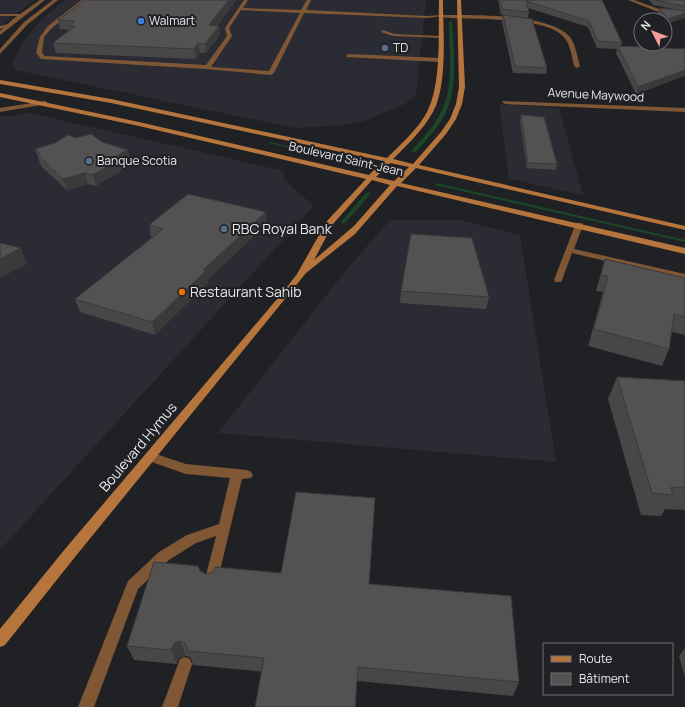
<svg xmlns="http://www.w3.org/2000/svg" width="685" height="707" viewBox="0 0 685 707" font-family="Manrope,sans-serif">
	<rect width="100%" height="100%" fill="#202124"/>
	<!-- built -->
	<g fill="#2a2b33">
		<polygon points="0,0 35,0 0,25"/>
		<polygon points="65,0 426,0 416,95 405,104 365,121 334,126 295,128 15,70 13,62 22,42 43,18"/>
		<polygon points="499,104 559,108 583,195 509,179"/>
		<polygon points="30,113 284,171 284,180 314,206 0,550 0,117"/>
		<polygon points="390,220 459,220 520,235 556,462 218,433 347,269"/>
	</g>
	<!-- green -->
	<g fill="#1a4729">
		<path d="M449,22H452C453,50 459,85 446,112C439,127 427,139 416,152L411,151C422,139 433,128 440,114C455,87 449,52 449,22Z"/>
		<polygon points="270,142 360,162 358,163 268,143"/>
		<polygon points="437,183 685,240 685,242 435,185"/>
		<polygon points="367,192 371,193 345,223 340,223"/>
	</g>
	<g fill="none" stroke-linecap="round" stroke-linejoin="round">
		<!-- lane -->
		<g fill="#805735" fill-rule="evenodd">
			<path d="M82,0H87L52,28L44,37L42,53L45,56L206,65L227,36L225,28L244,0H248L243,8L301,10L307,0H311L306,10L427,16L441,15L443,16L427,18L304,13L274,73L271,75L206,69L41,59L36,53L40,37L48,26ZM241,10L300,13L269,71L211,67L232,36L229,28Z"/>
			<polygon points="0,14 21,14 23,15 21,16 0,16"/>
			<polygon points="9,24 11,26 0,29 0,26"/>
			<polygon points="383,30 394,34 441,36 443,37 441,38 393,36 381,32"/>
			<polygon points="349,54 440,58 443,60 440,62 347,57 346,56"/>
			<polygon points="576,223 582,223 583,225 574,249 685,274 685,280 572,253 562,280 561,282 555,282 554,280"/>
			<polygon points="150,452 186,464 247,470 251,472 253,475 251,478 242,479 217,583 212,585 207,583 205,579 216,536 196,543 169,560 138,589 94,707 78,707 128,581 159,552 187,535 219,524 230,478 186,474 146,460 144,457 146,454"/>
			<polygon points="185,657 190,659 192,664 178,707 162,707 180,659"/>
		</g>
		<!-- street -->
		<g fill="#805735" fill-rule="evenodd">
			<polygon points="40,0 45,0 0,35 0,31 13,19"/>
			<polygon points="53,0 58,0 28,24 0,54 0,49 24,22"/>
			<polygon points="628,0 634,0 659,9 685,13 685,15 656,11"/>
			<path d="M441,15C471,15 550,13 570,37C576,45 577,57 580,66L577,68L574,66C572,58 571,47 566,40C550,14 467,21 439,17Z"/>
			<polygon points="45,101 48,103 47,104 0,112 0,108"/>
			<polygon points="503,101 685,108 685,112 505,104 502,102"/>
		</g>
		<!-- secondary -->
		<path fill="#b6753c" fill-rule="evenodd" d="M439,0H443C443,32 448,84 433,112C423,130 407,145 393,159L413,164L441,132L450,119L456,104L459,87L457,0H461L465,87L462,104L456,119L446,134L419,165L685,226V230L416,168L401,183L685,248V254L397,186L355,234L306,273L75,557L5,645L0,647V629L65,549L283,292L297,274L327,221L366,179L139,126L0,97V93L139,122L369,175L383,161L111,103L0,84V80L111,99L387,158C401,144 418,129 427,112C442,83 438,33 439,0ZM390,163L409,167L394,181L376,177ZM372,180L390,185L354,226L314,260L333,224Z"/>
	</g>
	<!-- wall -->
	<g fill="#484647">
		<polygon points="85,0 236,0 217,26 219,26 220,35 206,53 200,53 196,59 56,53 53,43 70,30 60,29 58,20"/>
		<polygon points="494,0 602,0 622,43 621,46 685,49 685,77 684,76 636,94 616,53 617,49 597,48 588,27 528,8 529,12 528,18 501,15 498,0"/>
		<polygon points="649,0 685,0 685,18 666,24 665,22 665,20 664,20 658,13 660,8 673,9 653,5"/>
		<polygon points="503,15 547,68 546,74 513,73 502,22"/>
		<polygon points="521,115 557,164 556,170 527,168 520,121"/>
		<polygon points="76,138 102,142 131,161 121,166 122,170 96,186 88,184 67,190 41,166 35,149 55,143"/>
		<polygon points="267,224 207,280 208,283 155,335 80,312 75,299 152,238 151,237 149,225"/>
		<polygon points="605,259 685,278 685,335 672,332 669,349 662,366 588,346 603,292 596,291"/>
		<polygon points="401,291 489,297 486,309 400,303"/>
		<polygon points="617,377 685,381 685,510 665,509 661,516 641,515 608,399"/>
		<polygon points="200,571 206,574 369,584 519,682 513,696 193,665 191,658 186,656 179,658 177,664 134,660 127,646"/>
		<polygon points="685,648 685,678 679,656"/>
	</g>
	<!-- shaded-wall -->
	<g fill="#3b393a">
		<polygon points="229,0 236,0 210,34 209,25"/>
		<polygon points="685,13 685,18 666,24 668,19"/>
		<polygon points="219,26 220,35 206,53 205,44"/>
		<polygon points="198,43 200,53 196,59 194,49"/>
		<polygon points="685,70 685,73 684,76 636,94 638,87"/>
		<polygon points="128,150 131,161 121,166 122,170 96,186 93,175 116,156"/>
		<polygon points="85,173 88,184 67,190 63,179"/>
		<polygon points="266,212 267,224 207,280 208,283 155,335 152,322 203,270"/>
		<polygon points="21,248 27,264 0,278 0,259"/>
		<polygon points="180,641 186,656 179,658 177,664 171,650 174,643"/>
		<polygon points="358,667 356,707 355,707"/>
	</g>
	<!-- building -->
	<g fill="#545153" stroke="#3b393a">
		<polygon points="85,0 229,0 209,25 219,26 205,44 198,43 194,49 53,43 75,26 69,26 75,21 58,20"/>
		<polygon points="500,0 602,0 622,43 598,41 589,21 526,1 529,12 502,9"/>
		<polygon points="654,0 685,0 685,6"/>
		<polygon points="660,8 685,11 685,13 668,19"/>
		<polygon points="503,15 532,19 547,68 515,66"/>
		<polygon points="618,46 685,49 685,70 638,87"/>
		<polygon points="521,115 544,117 557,164 528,163"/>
		<polygon points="91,134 102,142 128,150 116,156 119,159 93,175 85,173 63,179 37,154 40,153 35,149 55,143 68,135 76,138"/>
		<polygon points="188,194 266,212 203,270 206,271 152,322 75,299 163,229 149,225"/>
		<polygon points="411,234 472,238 489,297 401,291"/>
		<polygon points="0,243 21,248 0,259"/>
		<polygon points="605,259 685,278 685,317 674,314 669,349 594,329 608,276 601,275"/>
		<polygon points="617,377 685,381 685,488 671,487 673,495 652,493"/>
		<polygon points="296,492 375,498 369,584 511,596 519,682 358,667 355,707 255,707 264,658 188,651 186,644 180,641 174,643 171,650 127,646 154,562 198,566 200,571 206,574 213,572 215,567 281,573"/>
	</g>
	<!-- markers -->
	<circle fill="#3f7fe0" stroke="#202124" stroke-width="1.5" cx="141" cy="21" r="4"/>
	<g fill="#5c6f8a" stroke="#202124" stroke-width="1.5">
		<circle cx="385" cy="48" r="4"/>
		<circle cx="89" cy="161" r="4"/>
		<circle cx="224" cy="229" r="4"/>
	</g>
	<circle fill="#e8710a" stroke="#202124" stroke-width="1.5" cx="182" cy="292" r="4"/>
	<g text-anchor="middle" stroke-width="4" stroke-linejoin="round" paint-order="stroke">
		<!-- far-poi labels -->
		<g font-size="12" fill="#e8e8eb" stroke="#202124" text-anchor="start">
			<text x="149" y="25">Walmart</text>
			<text x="393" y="52">TD</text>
			<text x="97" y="165">Banque Scotia</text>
		</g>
		<!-- far-street labels -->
		<g font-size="12" fill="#e8e8eb" stroke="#202124">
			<text transform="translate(596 95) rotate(3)" y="4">Avenue Maywood</text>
			<text transform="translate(346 159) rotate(13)" y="4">Boulevard Saint-Jean</text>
		</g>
		<!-- poi labels -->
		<g font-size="14" fill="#e8e8eb" stroke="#202124" text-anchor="start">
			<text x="232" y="234">RBC Royal Bank</text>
			<text x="190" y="297">Restaurant Sahib</text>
		</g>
		<!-- street labels -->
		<g font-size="14" fill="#e8e8eb" stroke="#202124">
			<text transform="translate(138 447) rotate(-50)" y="5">Boulevard Hymus</text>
		</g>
	</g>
	<!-- legend -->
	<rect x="543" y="643" width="130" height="52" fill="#202124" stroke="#707174"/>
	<rect x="551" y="656" width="20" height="6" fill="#b6753c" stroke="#707174"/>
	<text x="579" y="663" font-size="12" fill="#e8e8eb">Route</text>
	<rect x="551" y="673" width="20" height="12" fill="#545153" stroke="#707174"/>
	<text x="579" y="683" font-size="12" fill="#e8e8eb">Bâtiment</text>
	<!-- north arrow -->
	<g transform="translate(653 32) rotate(312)"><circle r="19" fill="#202124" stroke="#707174"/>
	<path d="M0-3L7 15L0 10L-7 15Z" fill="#f59c96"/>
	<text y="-6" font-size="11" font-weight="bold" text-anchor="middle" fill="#e8e8eb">N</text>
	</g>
</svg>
